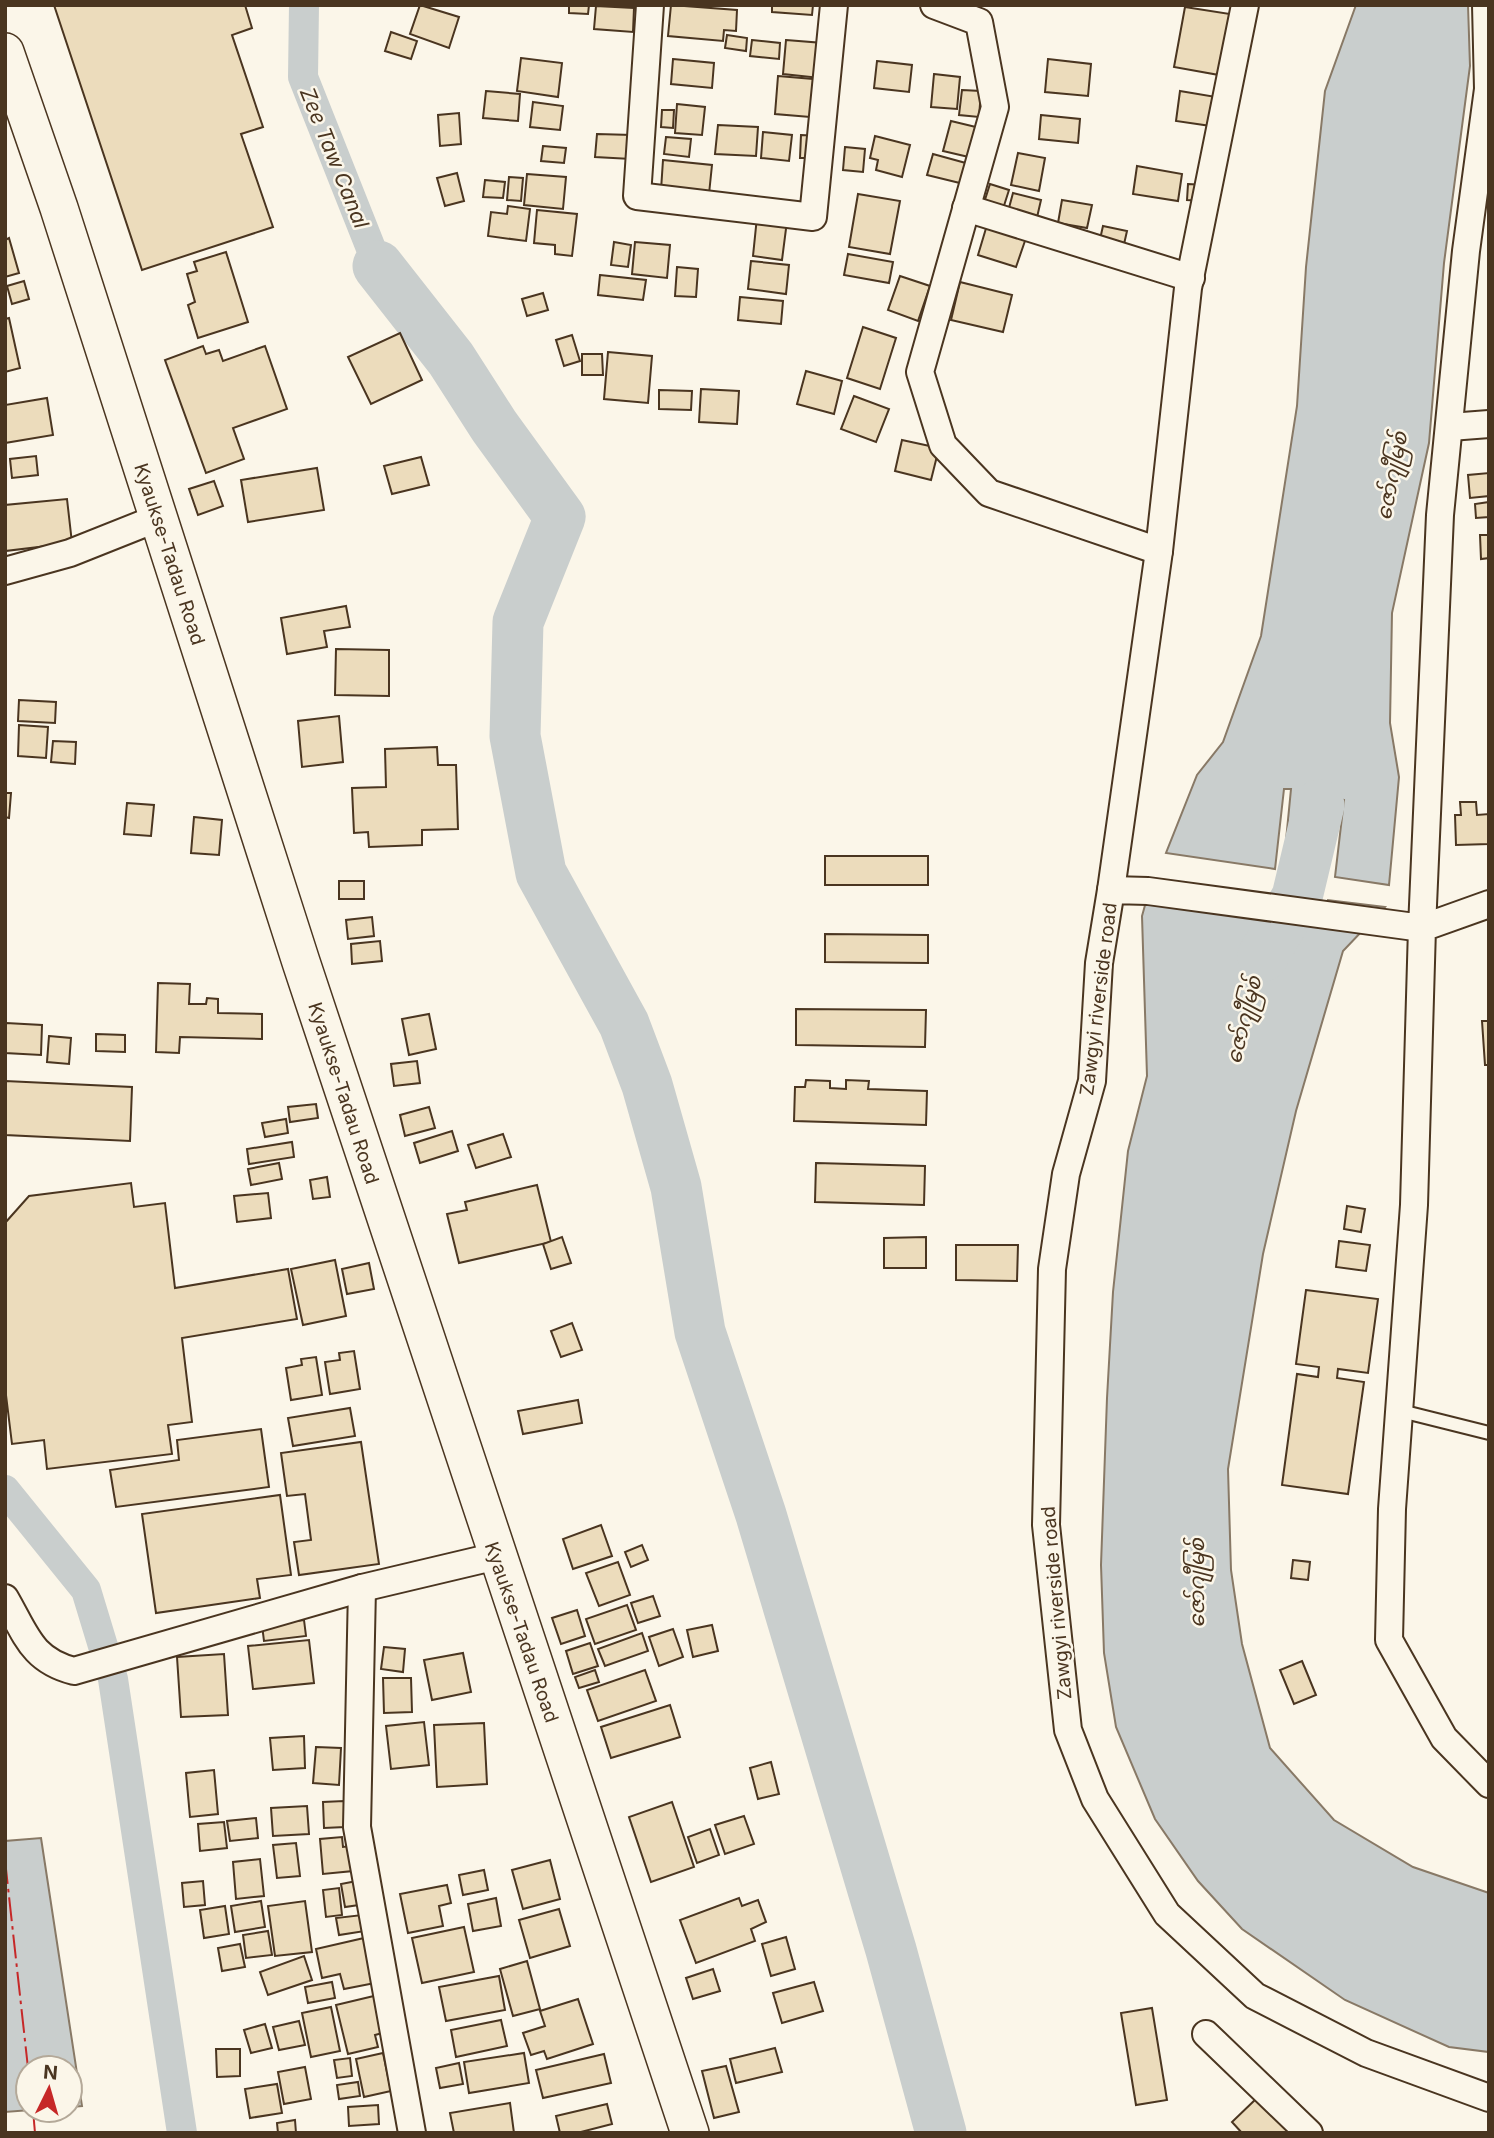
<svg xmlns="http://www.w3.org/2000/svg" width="1494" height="2138" viewBox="0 0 1494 2138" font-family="Inter,'Noto Sans Myanmar',sans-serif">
	<rect width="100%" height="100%" fill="#fbf6e9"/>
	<!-- water -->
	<g fill="#c9cecd" stroke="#887966" stroke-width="2">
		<polygon points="1356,5 1468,5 1470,66 1444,263 1429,443 1392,613 1390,723 1399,777 1389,885 1335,877 1344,800 1337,798 1326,876 1283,871 1291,789 1284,789 1275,869 1166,853 1197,775 1223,742 1261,636 1297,406 1306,267 1325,91"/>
		<polygon points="1152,880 1268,894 1266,912 1274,913 1276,895 1320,900 1318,919 1325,920 1328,900 1385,907 1343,951 1296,1111 1263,1254 1228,1469 1231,1570 1242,1644 1270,1748 1334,1820 1413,1867 1489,1893 1489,2052 1449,2047 1345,2000 1242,1929 1198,1881 1155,1819 1116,1727 1104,1653 1101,1565 1107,1398 1113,1292 1128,1151 1147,1076 1142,916"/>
		<polygon points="41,1838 82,2106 70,2107 70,2068 28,2068 28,2110 31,2110 5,2112 5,1841"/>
	</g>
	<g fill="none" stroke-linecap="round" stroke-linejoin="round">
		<!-- canal -->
		<g stroke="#c9cecd" stroke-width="30">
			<polyline points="304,5 303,77 378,266"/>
			<polyline points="5,1490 86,1590 113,1679 182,2133"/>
		</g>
		<!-- river -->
		<g stroke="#c9cecd" stroke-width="51">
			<polyline points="378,266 451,359 494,426 560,517 518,622 515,736 541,873 624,1024 647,1085 676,1187 700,1332 761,1515 891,1950 941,2133"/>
			<polyline points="1263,956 1297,897 1319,805"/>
		</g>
	</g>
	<!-- building -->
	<g fill="#ecdcbc" stroke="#4a3520" stroke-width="2">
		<polygon points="54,5 245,5 252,28 232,35 263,127 241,134 273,227 142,270"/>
		<polygon points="420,5 459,17 449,48 410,34"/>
		<polygon points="569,5 589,5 588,14 569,13"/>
		<polygon points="671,5 737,10 736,31 724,30 723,41 668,36"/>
		<polygon points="772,5 813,5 812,15 772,12"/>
		<polygon points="596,6 634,8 633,32 594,29"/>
		<polygon points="1185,7 1230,14 1219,75 1174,67"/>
		<polygon points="391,32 417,41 411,59 385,51"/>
		<polygon points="727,35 747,38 746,51 725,48"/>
		<polygon points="752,40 780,43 779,59 750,56"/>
		<polygon points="786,40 823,43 820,78 783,74"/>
		<polygon points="521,58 562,63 558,97 517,91"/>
		<polygon points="673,59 714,63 712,88 671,84"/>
		<polygon points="1048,59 1091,64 1088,96 1045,92"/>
		<polygon points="877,61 912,65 909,92 874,88"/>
		<polygon points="934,74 960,77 957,109 931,107"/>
		<polygon points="778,76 825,80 822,118 775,114"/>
		<polygon points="962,90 981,91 979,117 959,115"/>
		<polygon points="486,91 520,94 518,121 483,118"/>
		<polygon points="1180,91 1222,98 1218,127 1176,121"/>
		<polygon points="533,102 563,106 560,130 530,127"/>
		<polygon points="677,104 705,107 702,135 675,133"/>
		<polygon points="662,110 674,110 673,128 661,127"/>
		<polygon points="459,113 461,144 440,146 438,115"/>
		<polygon points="1041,115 1080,119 1078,143 1039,139"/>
		<polygon points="951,121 980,128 973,158 943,151"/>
		<polygon points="718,125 758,127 756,156 715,154"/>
		<polygon points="763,132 792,135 789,161 761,158"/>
		<polygon points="597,134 632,135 631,159 595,157"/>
		<polygon points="801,135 819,136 819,158 800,158"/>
		<polygon points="875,136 910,145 902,177 876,170 878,160 870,158"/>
		<polygon points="666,137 691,139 689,157 664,154"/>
		<polygon points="543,146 566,148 564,163 541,161"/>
		<polygon points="845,147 865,149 863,172 843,170"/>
		<polygon points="1018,153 1045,158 1039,191 1011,185"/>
		<polygon points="933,154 973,165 968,185 927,175"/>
		<polygon points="663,160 712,165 709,194 661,190"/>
		<polygon points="1137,166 1182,174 1178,201 1133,194"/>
		<polygon points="457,173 464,201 445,206 437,178"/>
		<polygon points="527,174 566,177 563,209 524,205"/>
		<polygon points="509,177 523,178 521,201 507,200"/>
		<polygon points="485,180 505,182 503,198 483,197"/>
		<polygon points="990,184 1009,190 1001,215 982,209"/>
		<polygon points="1188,184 1204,185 1203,201 1187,200"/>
		<polygon points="1013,193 1041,200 1035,226 1006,219"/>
		<polygon points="858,194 900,201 890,254 849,247"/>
		<polygon points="1062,200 1092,205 1087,228 1058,223"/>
		<polygon points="508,206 530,209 526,241 488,236 491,212 507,214"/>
		<polygon points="537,210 577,214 572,256 555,254 555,245 534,243"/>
		<polygon points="757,217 787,221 782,260 753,256"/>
		<polygon points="987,225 1026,238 1016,267 978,255"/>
		<polygon points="1103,226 1127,231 1122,253 1098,248"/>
		<polygon points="9,238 19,273 5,277 5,240"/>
		<polygon points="614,242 631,245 628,267 611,265"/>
		<polygon points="635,242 670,245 667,278 632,274"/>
		<polygon points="226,252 248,322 198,338 188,305 195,302 187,274 197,271 194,262"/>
		<polygon points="848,254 893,262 889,283 844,275"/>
		<polygon points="751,261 789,265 786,294 748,289"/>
		<polygon points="677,267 698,269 696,297 675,296"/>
		<polygon points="600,275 646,280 643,300 598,295"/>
		<polygon points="900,276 930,286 918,321 888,310"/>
		<polygon points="24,281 29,299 12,304 7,286"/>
		<polygon points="960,282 1012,295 1003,332 951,320"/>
		<polygon points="543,293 548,310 527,316 522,299"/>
		<polygon points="740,297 783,301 781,324 738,320"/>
		<polygon points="9,318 20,368 5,372 5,319"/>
		<polygon points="863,327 896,338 880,389 847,378"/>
		<polygon points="400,333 422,380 371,404 348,357"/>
		<polygon points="572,335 580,361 564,366 556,340"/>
		<polygon points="203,346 206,354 219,350 223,361 265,346 287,409 233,428 244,459 206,473 165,360"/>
		<polygon points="608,352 652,356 648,403 604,399"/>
		<polygon points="582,354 602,354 603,375 582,375"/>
		<polygon points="806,371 842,381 834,414 797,404"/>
		<polygon points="701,389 739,391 737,424 699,422"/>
		<polygon points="659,390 692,391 691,410 659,409"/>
		<polygon points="854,396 889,409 876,442 841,429"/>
		<polygon points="47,398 53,435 5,443 5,405"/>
		<polygon points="902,440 939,448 931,480 895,471"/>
		<polygon points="36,456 38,475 12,478 10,459"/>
		<polygon points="421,457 429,485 392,494 384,466"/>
		<polygon points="317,468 324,510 248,522 241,480"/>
		<polygon points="1489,473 1489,496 1470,498 1468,475"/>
		<polygon points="214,481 223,506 198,515 189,489"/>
		<polygon points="67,499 72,543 5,551 5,505"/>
		<polygon points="1489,502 1489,517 1476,518 1475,504"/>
		<polygon points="1480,535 1489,535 1489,558 1481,559"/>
		<polygon points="346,606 350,627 324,631 327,647 287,654 281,618"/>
		<polygon points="336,649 389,650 389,696 335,695"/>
		<polygon points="19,700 56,702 55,723 18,721"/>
		<polygon points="339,716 343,762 302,767 298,721"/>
		<polygon points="19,725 48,727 46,758 18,756"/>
		<polygon points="53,741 76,742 75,764 51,762"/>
		<polygon points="437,747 438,765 456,765 458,829 422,830 422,845 369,847 368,832 354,833 352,788 386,787 385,749"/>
		<polygon points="5,793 11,793 9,818 5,817"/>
		<polygon points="1460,802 1476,802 1477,815 1489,814 1489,844 1456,845 1455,815 1461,815"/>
		<polygon points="127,803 154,805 151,836 124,834"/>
		<polygon points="194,817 222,820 219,855 191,853"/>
		<rect x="825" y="856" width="103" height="29"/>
		<rect x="339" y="881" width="25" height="18"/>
		<polygon points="372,917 374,936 348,939 346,920"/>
		<polygon points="825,934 928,935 928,963 825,962"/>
		<polygon points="380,941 382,961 352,964 351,944"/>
		<polygon points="158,983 190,984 189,1004 206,1004 207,998 218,999 218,1013 262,1014 262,1039 180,1037 179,1053 156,1052"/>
		<polygon points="796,1009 926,1010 925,1047 796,1045"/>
		<polygon points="429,1014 436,1049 409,1055 402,1019"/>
		<polygon points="1482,1021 1489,1021 1489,1065 1485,1065"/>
		<polygon points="6,1023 42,1025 41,1055 5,1053"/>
		<polygon points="96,1034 125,1035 125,1052 96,1051"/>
		<polygon points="49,1036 71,1038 69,1064 47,1062"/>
		<polygon points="417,1061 420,1083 394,1086 391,1064"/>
		<polygon points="806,1080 830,1081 830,1088 846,1089 846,1080 869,1081 868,1089 927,1091 926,1125 794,1121 795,1087 805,1087"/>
		<polygon points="5,1081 132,1087 130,1141 5,1135"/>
		<polygon points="316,1104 318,1118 290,1122 288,1107"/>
		<polygon points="429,1107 435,1128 405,1136 400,1115"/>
		<polygon points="286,1119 288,1133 265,1137 262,1123"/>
		<polygon points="452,1131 458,1151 420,1163 414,1143"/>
		<polygon points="503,1134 511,1157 476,1168 468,1145"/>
		<polygon points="292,1142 294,1157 249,1164 247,1149"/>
		<polygon points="279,1163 282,1179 251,1185 248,1169"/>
		<polygon points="816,1163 925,1166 924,1205 815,1202"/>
		<polygon points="327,1177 330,1197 313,1199 310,1180"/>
		<polygon points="131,1183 134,1207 165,1203 175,1288 288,1269 297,1319 182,1338 192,1422 168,1425 172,1454 47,1469 44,1440 12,1444 5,1387 5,1223 29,1196"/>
		<polygon points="537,1185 551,1242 459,1263 447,1214 467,1210 465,1202"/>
		<polygon points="268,1193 271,1218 237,1222 234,1196"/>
		<polygon points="1347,1206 1365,1209 1361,1232 1344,1229"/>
		<polygon points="562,1237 571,1263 551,1269 543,1244"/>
		<polygon points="926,1237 926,1268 884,1268 884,1238"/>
		<polygon points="1339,1241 1370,1245 1366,1271 1336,1267"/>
		<polygon points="956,1245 1018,1245 1017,1281 956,1280"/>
		<polygon points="335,1260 346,1316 303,1325 291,1269"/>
		<polygon points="369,1263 374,1289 347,1294 342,1269"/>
		<polygon points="1306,1290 1378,1299 1368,1373 1338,1369 1337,1378 1364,1382 1348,1494 1282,1485 1297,1374 1318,1377 1319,1367 1296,1364"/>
		<polygon points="572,1323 582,1350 561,1357 551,1331"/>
		<polygon points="354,1351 360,1389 330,1394 325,1362 340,1360 339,1353"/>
		<polygon points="316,1357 322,1395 291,1400 286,1368 302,1365 301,1359"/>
		<polygon points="578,1400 582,1423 523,1434 518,1411"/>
		<polygon points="350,1408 355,1436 293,1446 288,1418"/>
		<polygon points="261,1429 269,1487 116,1507 110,1470 179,1460 177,1440"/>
		<polygon points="361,1442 379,1564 299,1575 294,1542 311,1540 305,1494 287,1496 281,1453"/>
		<polygon points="280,1495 291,1575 257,1579 260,1598 156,1613 142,1514"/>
		<polygon points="601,1525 612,1556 573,1569 563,1539"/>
		<polygon points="642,1545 648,1560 631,1567 625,1552"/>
		<polygon points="1293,1560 1310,1562 1308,1580 1291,1578"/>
		<polygon points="618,1562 630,1595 599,1606 586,1573"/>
		<polygon points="653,1596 660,1616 638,1623 631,1603"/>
		<polygon points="627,1605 636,1630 595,1644 586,1619"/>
		<polygon points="577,1610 585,1636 561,1644 552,1618"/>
		<polygon points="304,1620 306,1636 264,1641 262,1625"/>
		<polygon points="712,1625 718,1651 693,1657 687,1630"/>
		<polygon points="673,1629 683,1657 659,1666 649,1637"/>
		<polygon points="642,1633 648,1651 605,1666 598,1649"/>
		<polygon points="309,1640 314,1683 253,1689 248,1646"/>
		<polygon points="590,1643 598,1666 573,1674 566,1651"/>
		<polygon points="384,1647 405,1649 403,1672 381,1669"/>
		<polygon points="463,1653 471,1692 432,1700 424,1660"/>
		<polygon points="224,1654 228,1715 181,1717 177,1657"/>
		<polygon points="1302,1661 1316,1695 1294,1704 1280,1670"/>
		<polygon points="595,1670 599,1682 579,1688 575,1677"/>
		<polygon points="645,1670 656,1701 598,1721 587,1690"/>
		<polygon points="383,1678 411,1678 412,1712 384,1713"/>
		<polygon points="670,1705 680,1737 611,1758 601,1727"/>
		<polygon points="424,1722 429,1765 391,1769 386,1726"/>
		<polygon points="484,1723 487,1784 437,1787 434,1725"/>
		<polygon points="304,1736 305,1768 273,1770 270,1738"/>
		<polygon points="316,1747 341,1748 339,1785 313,1783"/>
		<polygon points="771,1762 779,1794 758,1799 750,1768"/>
		<polygon points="214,1770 218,1814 190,1817 186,1773"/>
		<polygon points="344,1801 345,1827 324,1828 323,1802"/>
		<polygon points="672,1802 694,1867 651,1882 629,1817"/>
		<polygon points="307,1806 309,1834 273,1836 271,1808"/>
		<polygon points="744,1816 754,1844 725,1854 715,1825"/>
		<polygon points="256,1818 258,1838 230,1841 227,1821"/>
		<polygon points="224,1822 227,1848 200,1851 198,1824"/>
		<polygon points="710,1829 719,1855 697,1863 688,1837"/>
		<polygon points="342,1837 343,1847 351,1846 353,1871 323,1874 320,1839"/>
		<polygon points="296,1843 300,1876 277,1878 273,1845"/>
		<polygon points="260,1859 264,1896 236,1899 233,1862"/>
		<polygon points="550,1860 560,1899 523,1909 512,1870"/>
		<polygon points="484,1870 488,1890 463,1895 459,1875"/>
		<polygon points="362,1880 366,1904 345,1907 341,1884"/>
		<polygon points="203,1881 205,1905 184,1907 182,1883"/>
		<polygon points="447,1885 451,1903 439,1906 443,1926 408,1933 400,1894"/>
		<polygon points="339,1888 342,1915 326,1917 323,1890"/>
		<polygon points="496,1898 501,1926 473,1931 468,1904"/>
		<polygon points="739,1898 742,1906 758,1900 766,1922 751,1929 755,1941 696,1963 680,1920"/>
		<polygon points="261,1901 265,1927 235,1932 231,1906"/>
		<polygon points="305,1901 312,1952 275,1956 268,1906"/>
		<polygon points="225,1906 229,1934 204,1938 200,1910"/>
		<polygon points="559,1909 570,1946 530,1958 519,1920"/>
		<polygon points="362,1915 365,1931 339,1935 336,1918"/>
		<polygon points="464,1927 474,1972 422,1983 412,1938"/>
		<polygon points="268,1931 272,1955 246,1958 243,1935"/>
		<polygon points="786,1937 795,1969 771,1976 762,1944"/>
		<polygon points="364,1938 375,1983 344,1989 340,1974 322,1978 316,1949"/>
		<polygon points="240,1944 245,1967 222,1971 218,1948"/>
		<polygon points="304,1956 312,1980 268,1995 260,1972"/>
		<polygon points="527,1961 540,2009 513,2016 500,1969"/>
		<polygon points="713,1969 720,1991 693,1999 686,1978"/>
		<polygon points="499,1976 505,2010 446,2021 439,1987"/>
		<polygon points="332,1982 335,1998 308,2003 305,1987"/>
		<polygon points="814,1982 823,2011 782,2023 773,1993"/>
		<polygon points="378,1995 386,2032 375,2035 378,2047 348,2054 336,2005"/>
		<polygon points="578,1999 593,2044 547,2059 544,2051 531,2055 523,2033 545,2026 540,2011"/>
		<polygon points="331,2007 340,2051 311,2057 302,2013"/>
		<polygon points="1152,2008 1167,2100 1136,2105 1121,2013"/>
		<polygon points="501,2020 507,2046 456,2057 451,2030"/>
		<polygon points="299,2021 305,2045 279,2050 273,2027"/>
		<polygon points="265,2024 272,2048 251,2053 244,2030"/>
		<polygon points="775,2048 782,2072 736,2083 730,2059"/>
		<polygon points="216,2049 240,2049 240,2076 217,2077"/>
		<polygon points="383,2053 391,2091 364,2097 356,2059"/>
		<polygon points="524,2053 529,2083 469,2093 464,2062"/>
		<polygon points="604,2054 611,2083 543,2098 536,2070"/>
		<polygon points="350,2058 352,2076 337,2078 334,2060"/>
		<polygon points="459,2063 463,2084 440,2088 436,2068"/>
		<polygon points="726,2066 739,2112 714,2118 702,2071"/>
		<polygon points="305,2067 311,2099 284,2104 278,2072"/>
		<polygon points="358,2082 360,2096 339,2099 337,2085"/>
		<polygon points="277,2084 282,2113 250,2118 245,2089"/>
		<polygon points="1258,2097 1293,2133 1242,2133 1232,2122"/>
		<polygon points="510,2103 514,2133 454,2133 450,2113"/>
		<polygon points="607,2104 612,2124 577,2133 560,2133 556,2116"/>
		<polygon points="378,2105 379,2124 349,2126 348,2107"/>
		<polygon points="295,2120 296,2133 278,2133 277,2123"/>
	</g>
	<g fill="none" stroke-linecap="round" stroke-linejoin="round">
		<!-- service casing -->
		<g stroke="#4a3520" stroke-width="16">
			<polyline id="service" points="1401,1411 1489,1433"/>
		</g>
		<!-- minor casing -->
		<g stroke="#4a3520" stroke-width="30">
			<g id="minor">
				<polyline points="650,5 637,196 813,217 834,5"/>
				<polyline points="934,5 979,22 995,107 920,372 943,445 989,493 1159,551"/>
				<polyline points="1486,5 1488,89 1466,251 1440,515 1422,928 1148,891 1111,890 1099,963 1092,1081 1066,1174 1052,1269 1046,1525 1068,1730 1095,1799 1167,1914 1255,1996 1366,2053 1489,2098"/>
				<polyline points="966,208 1191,278"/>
				<polyline points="1450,427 1489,424"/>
				<polyline points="5,571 70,553 158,518"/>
				<polyline points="1111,890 1159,551 1188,288 1245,5"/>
				<polyline points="1489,904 1422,928 1414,1205 1392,1509 1389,1640 1444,1738 1489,1784"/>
				<polyline points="362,1588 357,1827 412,2133"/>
				<path d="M5,1598C26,1634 31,1660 74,1671L362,1588L497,1556"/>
				<polyline points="1206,2034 1309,2133"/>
			</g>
		</g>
		<!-- secondary casing -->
		<g stroke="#4a3520" stroke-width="40">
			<polyline id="secondary" points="5,52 59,208 301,962 690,2133"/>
		</g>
		<!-- service -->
		<use href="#service" stroke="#fbf6e9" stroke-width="12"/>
		<!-- minor -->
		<use href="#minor" stroke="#fbf6e9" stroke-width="26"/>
		<!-- secondary -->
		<use href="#secondary" stroke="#fbf6e9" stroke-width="37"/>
		<!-- power -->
		<g stroke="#c62828" stroke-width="2" stroke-dasharray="24 5 3.5 5" stroke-linecap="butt">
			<polyline points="5,1860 28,2068"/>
			<polyline points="33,2110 35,2133"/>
		</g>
	</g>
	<g text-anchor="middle" stroke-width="5" stroke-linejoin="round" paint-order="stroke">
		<!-- street labels -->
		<g font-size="19" fill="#4a3520" stroke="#fbf6e9">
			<text transform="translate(170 554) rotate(72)" y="7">Kyaukse-Tadau Road</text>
			<text transform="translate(1098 999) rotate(-83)" y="7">Zawgyi riverside road</text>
			<text transform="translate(344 1093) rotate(72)" y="7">Kyaukse-Tadau Road</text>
			<text transform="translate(1056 1603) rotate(-95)" y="7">Zawgyi riverside road</text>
			<text transform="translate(522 1632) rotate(71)" y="7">Kyaukse-Tadau Road</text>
		</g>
		<!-- water labels -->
		<g font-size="21" font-style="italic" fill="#4a3520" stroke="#fbf6e9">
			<text transform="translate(334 158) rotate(68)" y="7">Zee Taw Canal</text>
			<text transform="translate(1392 476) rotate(-79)" y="7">ဇော်ဂျီမြစ်</text>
			<text transform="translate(1244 1020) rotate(-76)" y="7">ဇော်ဂျီမြစ်</text>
			<text transform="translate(1197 1583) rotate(-90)" y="7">ဇော်ဂျီမြစ်</text>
		</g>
	</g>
	<!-- border -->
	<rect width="1494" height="2138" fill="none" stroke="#4a3520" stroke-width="14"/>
	<!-- north arrow -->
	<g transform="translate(49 2089) rotate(5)"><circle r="33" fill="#fbf6e9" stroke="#b4a999" stroke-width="2"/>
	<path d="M0-5L12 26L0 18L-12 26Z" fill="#c62828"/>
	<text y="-10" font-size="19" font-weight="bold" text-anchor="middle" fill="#4a3520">N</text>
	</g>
</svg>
